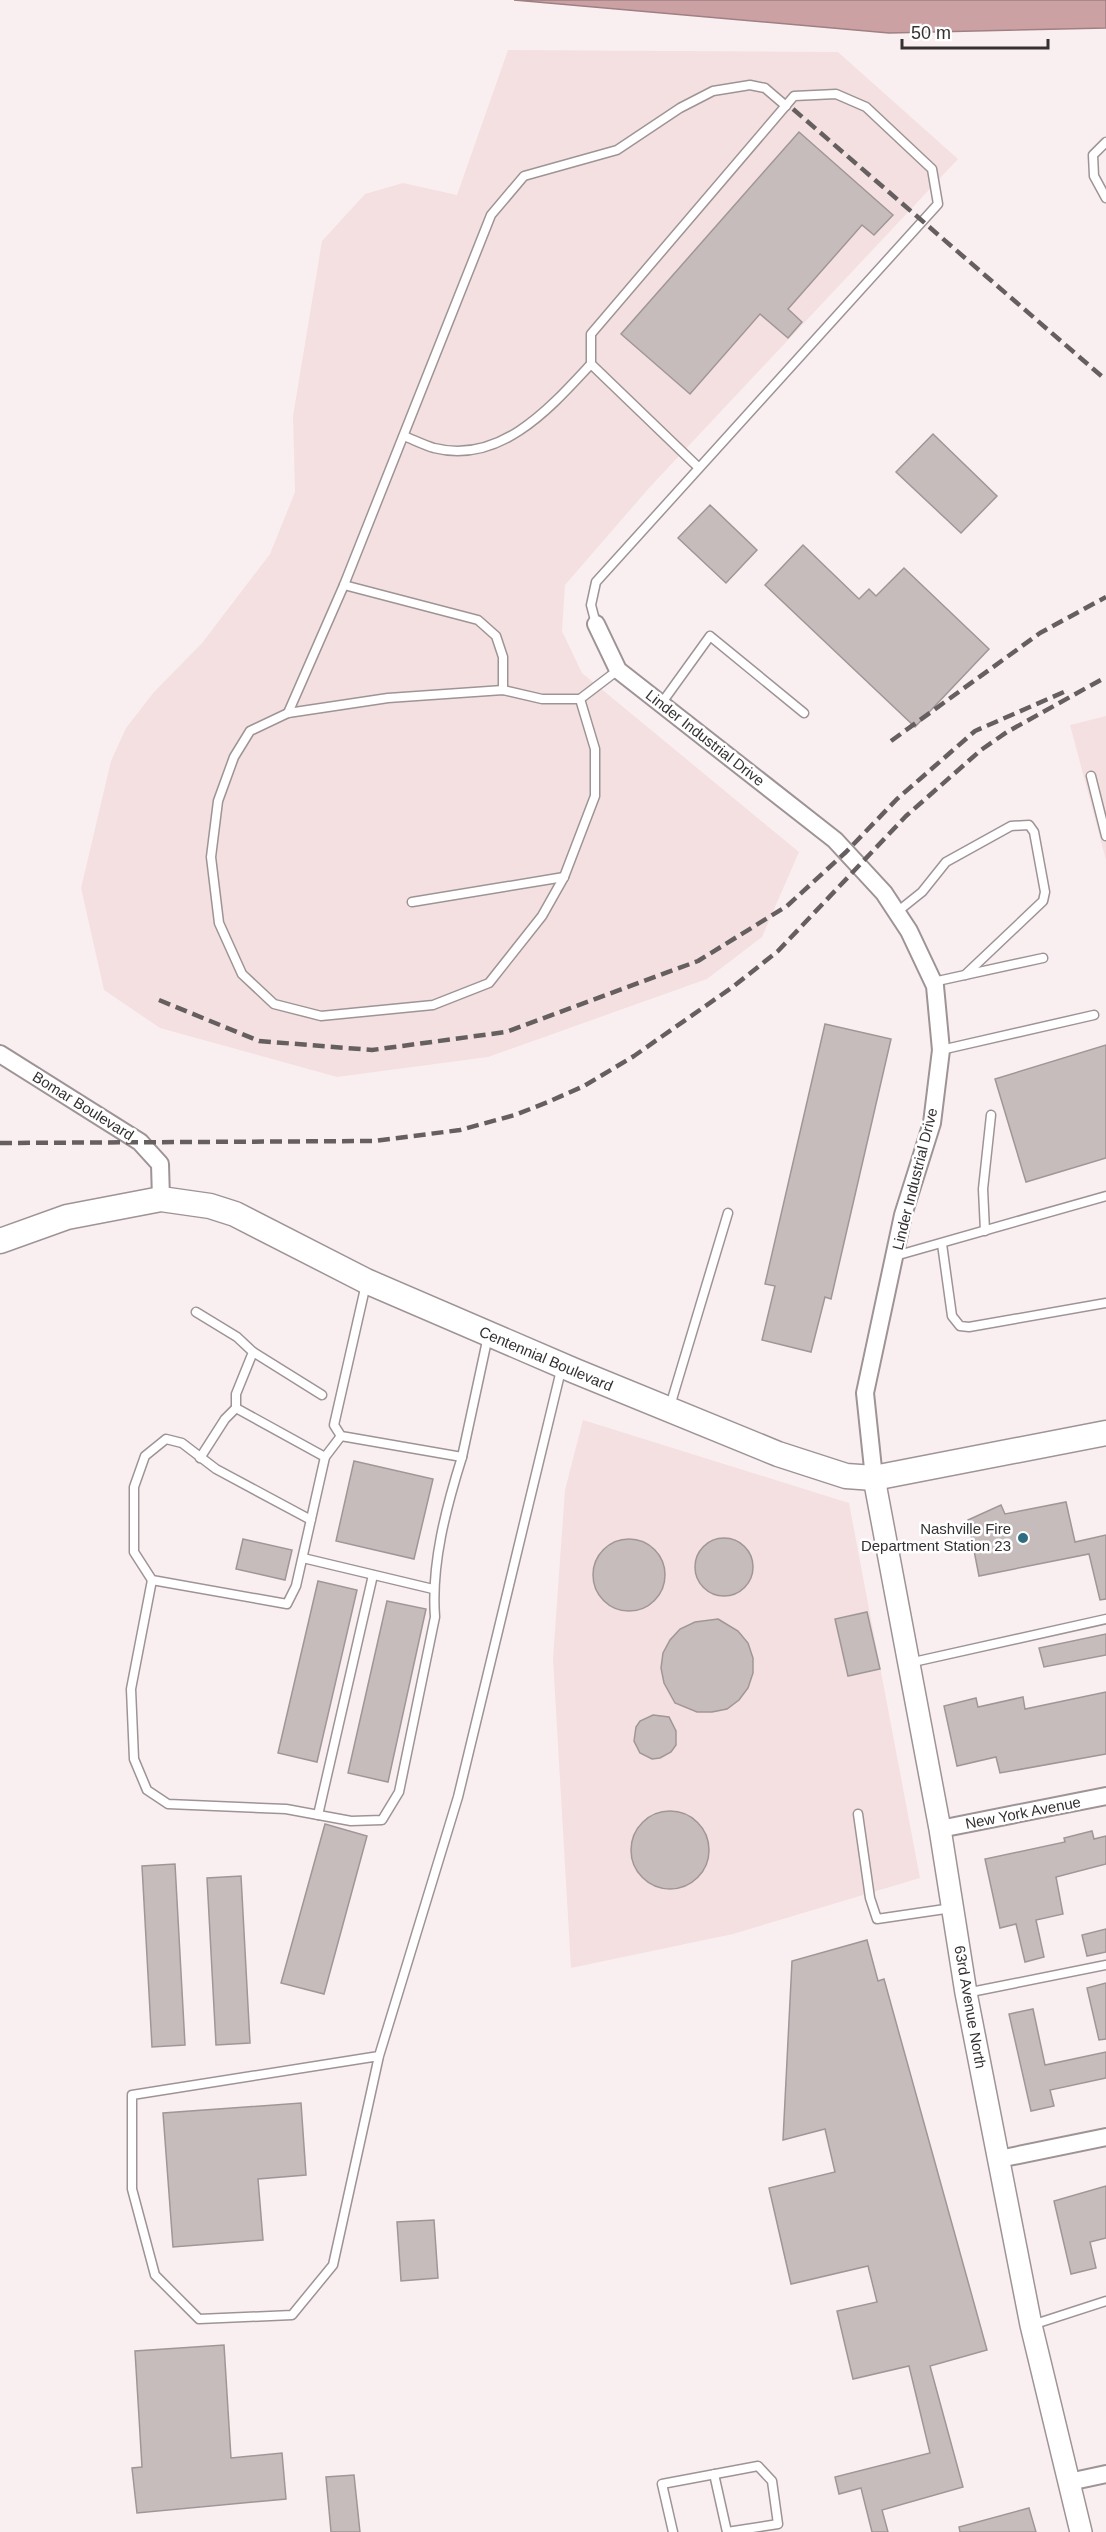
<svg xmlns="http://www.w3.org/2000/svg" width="1106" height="2532" viewBox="0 0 1106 2532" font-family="Arial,sans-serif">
	<rect width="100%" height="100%" fill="#faeff0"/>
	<!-- built -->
	<g fill="#f4e0e1">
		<polygon points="508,50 838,52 958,159 649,488 565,585 562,631 582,673 799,852 762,937 707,979 488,1057 337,1077 160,1028 104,990 81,888 111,761 126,728 154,692 202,643 270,554 295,492 293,416 322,241 365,194 403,183 457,195"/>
		<polygon points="1106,716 1106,860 1070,725"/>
		<polygon points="583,1420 849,1503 920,1878 733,1934 571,1968 553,1659 565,1490"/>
	</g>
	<!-- water -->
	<polygon fill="#cca1a4" stroke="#9f7f82" stroke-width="1.5" points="514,0 1106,0 1106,28 889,33"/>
	<!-- building -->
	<g fill="#c7bcbc" stroke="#a19697" stroke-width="1.5">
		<polygon points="799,132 893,215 874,235 862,225 788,309 802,322 788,338 760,314 690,394 621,334"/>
		<polygon points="933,434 997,496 961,533 896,472"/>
		<polygon points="710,505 757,550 726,583 678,538"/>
		<polygon points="803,545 859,599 869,589 876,596 904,568 989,649 915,727 765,585"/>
		<polygon points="825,1024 891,1039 831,1299 825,1297 811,1352 762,1340 775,1286 765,1284"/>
		<polygon points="1106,1045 1106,1158 1026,1182 995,1079"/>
		<polygon points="354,1461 433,1479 414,1559 336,1541"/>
		<polygon points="1066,1502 1075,1542 1106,1535 1106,1599 1100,1600 1089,1554 979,1576 968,1520 1001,1505 1005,1514"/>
		<circle cx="724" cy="1567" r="29"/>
		<circle cx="629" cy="1575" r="36"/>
		<polygon points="243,1539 292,1550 285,1580 236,1569"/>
		<polygon points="318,1581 357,1590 317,1762 278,1753"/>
		<polygon points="387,1601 426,1609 388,1782 348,1773"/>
		<polygon points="867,1612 880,1669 848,1676 835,1619"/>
		<polygon points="718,1619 738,1631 748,1643 753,1658 753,1673 748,1688 739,1700 727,1709 712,1712 697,1712 675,1703 664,1683 661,1668 663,1653 670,1640 680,1629 695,1622"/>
		<polygon points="1106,1634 1106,1655 1044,1667 1039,1648"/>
		<polygon points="1106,1692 1106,1754 1000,1773 996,1757 957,1766 944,1706 976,1698 978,1707 1023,1697 1025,1709"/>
		<polygon points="653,1715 669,1717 676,1731 676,1745 671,1752 660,1758 652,1759 640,1753 634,1741 636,1727 640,1721"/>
		<circle cx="670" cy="1850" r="39"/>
		<polygon points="325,1824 367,1836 324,1994 281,1983"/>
		<polygon points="1092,1831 1094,1839 1106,1836 1106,1864 1056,1877 1063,1914 1036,1920 1044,1957 1025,1962 1016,1924 1000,1928 985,1859 1065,1842 1064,1838"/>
		<polygon points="175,1864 185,2045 152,2047 142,1866"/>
		<polygon points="241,1876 250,2043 216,2045 207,1878"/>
		<polygon points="1106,1929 1106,1952 1087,1956 1082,1935"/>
		<polygon points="867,1940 878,1981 884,1979 987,2350 930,2366 963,2487 882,2510 888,2532 872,2532 861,2488 839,2494 835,2477 930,2453 909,2366 853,2379 837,2311 877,2302 868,2266 791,2284 769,2188 835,2172 825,2129 783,2140 792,1961"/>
		<polygon points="1106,1983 1106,2039 1099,2040 1087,1988"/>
		<polygon points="1033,2009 1045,2065 1106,2052 1106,2078 1050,2090 1054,2106 1031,2111 1009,2014"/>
		<polygon points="301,2103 306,2175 258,2179 263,2240 173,2247 163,2113"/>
		<polygon points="1106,2186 1106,2238 1090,2242 1096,2268 1071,2274 1054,2201"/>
		<polygon points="434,2220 438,2278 401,2281 397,2222"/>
		<polygon points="224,2345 231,2458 282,2453 286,2499 137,2513 132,2468 142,2467 135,2351"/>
		<polygon points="354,2475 360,2532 331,2532 326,2477"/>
		<polygon points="1029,2508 1036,2532 960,2532 959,2527"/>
	</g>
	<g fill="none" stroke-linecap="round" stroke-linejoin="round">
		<!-- service casing -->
		<g stroke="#9e9495" stroke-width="11">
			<g id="service">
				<polyline points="1106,142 1093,155 1094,176 1106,198"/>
				<path d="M404,436C414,440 424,445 434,448C501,465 551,407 591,364"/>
				<polyline points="344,585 478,620 496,636 503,657 503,690"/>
				<polyline points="596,624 591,605 596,582 938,204 932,169 866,107 836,94 794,96 591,334 591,364 699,468"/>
				<polyline points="580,699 595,749 595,796 564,877 542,916 489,983 433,1005 321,1016 274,1004 242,974 219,923 211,857 218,801 234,757 250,731 288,713 388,698 503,690 542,699 580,699 618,670"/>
				<polyline points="661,704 710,636 804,713"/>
				<polyline points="288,713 344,585 491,215 524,176 617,150 680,108 713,91 750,85 765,88 786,106"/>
				<polyline points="1091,776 1106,836"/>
				<polyline points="412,902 564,877"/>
				<polyline points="897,912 922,892 946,862 1011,826 1029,825 1034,832 1045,892 1043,901 965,975"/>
				<polyline points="933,982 1043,958"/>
				<polyline points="941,1050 1094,1015"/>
				<polyline points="985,1231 983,1189 991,1115"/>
				<polyline points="942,1244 952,1316 960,1326 969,1327 1106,1303"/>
				<polyline points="895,1256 1106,1196"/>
				<polyline points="366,1284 334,1425 341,1436 462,1457 488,1336"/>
				<polyline points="196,1312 237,1337 253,1352 236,1394 236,1408"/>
				<polyline points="253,1352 322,1395"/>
				<polyline points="670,1406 728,1213"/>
				<polyline points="200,1458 225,1419 236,1408 325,1457"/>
				<polyline points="311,1520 216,1469 182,1443 166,1439 145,1456 134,1487 134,1552 152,1580 287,1604 296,1586 325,1457 341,1436"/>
				<polyline points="303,1558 433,1589"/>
				<path d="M152,1580L131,1689L134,1759L147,1790L168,1804L286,1809L351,1821L382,1820L399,1792L435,1617C431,1564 446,1508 462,1457"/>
				<polyline points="909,1663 1106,1619"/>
				<polyline points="858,1814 870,1898 877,1919 952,1908"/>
				<polyline points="318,1815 373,1575"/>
				<polyline points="966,1993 1106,1965"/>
				<polyline points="379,2056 132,2095 132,2189 155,2275 199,2319 292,2315 333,2265 379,2056 458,1797 562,1366"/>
				<polyline points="1032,2325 1106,2301"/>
				<polyline points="673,2532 662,2484 758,2466 772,2481 778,2524 727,2532 714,2474"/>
			</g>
		</g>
		<!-- minor casing -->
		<g stroke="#9e9495" stroke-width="20">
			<g id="minor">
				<polyline points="596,624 618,670 835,840 884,893 909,931 935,986 941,1050 932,1123 903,1215 865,1393 874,1478"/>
				<polyline points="0,1054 140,1142 160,1164 161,1199"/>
				<polyline points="940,1829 1106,1796"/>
				<polyline points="999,2159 1106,2137"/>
				<polyline points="1069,2482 1106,2474"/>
			</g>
		</g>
		<!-- tertiary casing -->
		<g stroke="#9e9495" stroke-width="24">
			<polyline id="tertiary" points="874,1478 940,1829 966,1993 1031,2325 1081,2532"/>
		</g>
		<!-- secondary casing -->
		<g stroke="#9e9495" stroke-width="27">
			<polyline id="secondary" points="0,1241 67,1217 161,1199 210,1206 235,1214 366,1281 575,1371 778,1454 846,1476 874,1478 1106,1433"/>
		</g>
		<!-- service -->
		<use href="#service" stroke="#fff" stroke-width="8"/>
		<!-- minor -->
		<use href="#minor" stroke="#fff" stroke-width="16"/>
		<!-- tertiary -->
		<use href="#tertiary" stroke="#fff" stroke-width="21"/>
		<!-- secondary -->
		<use href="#secondary" stroke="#fff" stroke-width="24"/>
		<!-- rail -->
		<g stroke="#655f5f" stroke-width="4.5" stroke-dasharray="12 6" stroke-linecap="butt">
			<polyline points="793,109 1106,380"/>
			<polyline points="891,741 1040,633 1106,597"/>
			<polyline points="159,1000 259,1041 372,1050 506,1032 698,961 787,906 846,852 897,799 975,731 1064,692"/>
			<polyline points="0,1143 374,1141 460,1130 515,1115 548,1102 584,1086 634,1056 734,986 778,951 906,816 981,750 1007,732 1106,677"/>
		</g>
	</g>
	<!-- markers -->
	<circle fill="#2d6c81" stroke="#fff" stroke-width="2" cx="1023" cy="1538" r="6"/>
	<g text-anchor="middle" stroke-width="5" stroke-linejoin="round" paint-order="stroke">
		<!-- street labels -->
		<g font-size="15" fill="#353131" stroke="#fff">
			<text transform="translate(705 738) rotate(38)" y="5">Linder Industrial Drive</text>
			<text transform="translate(83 1106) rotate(32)" y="5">Bomar Boulevard</text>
			<text transform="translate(915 1179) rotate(-76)" y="5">Linder Industrial Drive</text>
			<text transform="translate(546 1359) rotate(23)" y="5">Centennial Boulevard</text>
			<text transform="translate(1023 1813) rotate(-11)" y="5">New York Avenue</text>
			<text transform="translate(970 2007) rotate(80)" y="5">63rd Avenue North</text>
		</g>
		<!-- poi labels -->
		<g font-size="15" fill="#353131" stroke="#fff" text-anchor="end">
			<text x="1011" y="1534">Nashville Fire<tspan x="1011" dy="17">Department Station 23</tspan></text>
		</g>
	</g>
	<!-- scale -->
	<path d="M902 39v9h146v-9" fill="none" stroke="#353131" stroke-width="3"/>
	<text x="911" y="39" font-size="18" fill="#353131" stroke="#ffffff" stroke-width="4.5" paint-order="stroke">50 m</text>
</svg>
